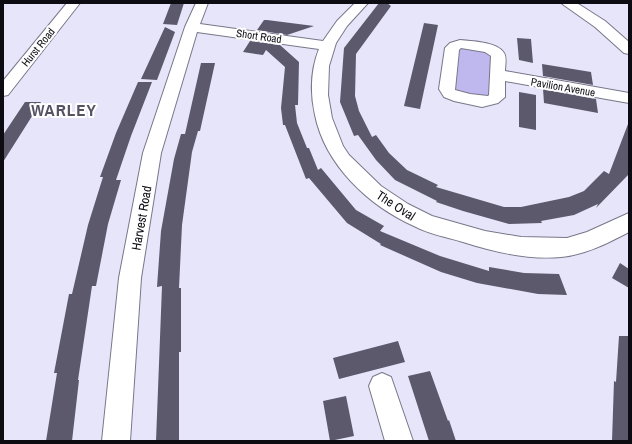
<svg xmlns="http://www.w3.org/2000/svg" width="632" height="444" font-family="'Archivo Narrow',sans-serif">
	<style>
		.green { fill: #beb8ee }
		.building { fill: #5b596b }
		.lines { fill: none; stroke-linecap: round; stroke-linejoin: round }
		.minor-casing { stroke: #787789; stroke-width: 2 }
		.minor { fill: #fff; fill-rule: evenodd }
		.labels { text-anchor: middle; stroke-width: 4; stroke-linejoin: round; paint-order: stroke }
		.far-street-label { font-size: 11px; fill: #0d0c13; stroke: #fff }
		.street-label { font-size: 13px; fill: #0d0c13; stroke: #fff }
		.district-label { font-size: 17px; font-weight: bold; letter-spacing: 1px; fill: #545263; stroke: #fff }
	</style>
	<rect width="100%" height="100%" fill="#e7e5fa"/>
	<path class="green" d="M477 47 494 57 489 97 461 95 452 89 455 52 460 48Z"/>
	<path class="building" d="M171 3H184L177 25 163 24Z
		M379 3H387L391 6 356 54 355 96 359 111 372 137 376 135 389 153 407 170 438 185 436 187 504 207H521L569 197 584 191 604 171 609 174 628 124 629 125V174L596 208 598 204 574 215 541 221 542 223 509 224 463 211 436 202 437 201 395 180 376 160 358 135 354 136 340 102 344 48Z
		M264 20H267L314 26 287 35 257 30Z
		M424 23 438 25 420 109 404 106Z
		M165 27 175 32 157 80 141 79Z
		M517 38 531 39 533 63 519 60Z
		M250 41 280 45 299 62 298 105H295L297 123 307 148H309L318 170 321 168 356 210 384 226 380 231 440 256 489 271V267L524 273 559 274 567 295 538 294 477 283 441 272 380 245 381 244 347 223 309 178 306 179 285 125H283L281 108 285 67 266 50 263 55 243 52Z
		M201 63H215L200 131H198L192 152 182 225 179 288H181V352H179V440L156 441 162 286 157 287 161 231 174 159 181 134H185Z
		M542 64 591 72 593 85 543 76Z
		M138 82H152L131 136 116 180H121L108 224 96 286H92L78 380H79L72 441H46L57 373H54L69 294H72L88 225 103 177H100L116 133Z
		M543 89 596 99 598 113 544 103Z
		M519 92 536 95V130L519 127Z
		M25 102H41L3 162V135Z
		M620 263 629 269V288L612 278Z
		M619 336H629V441H612L614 381 616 382Z
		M398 341 405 362 339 379 333 358Z
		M430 371 448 421 449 420 456 441H429L408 376Z
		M346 396 354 436 330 441 323 401Z"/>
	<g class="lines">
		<defs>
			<path id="minor" d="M67 3H80L8 95 3 96V81Z
				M196 3H208L200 24 323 41 337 21 355 3H368L347 26 336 43 329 66 328 95 332 118 343 146 349 155 381 186 408 204 432 216 485 231 521 237 567 238 587 232 629 213V232C608 243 585 255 561 257 528 260 494 252 463 242 446 237 429 234 414 226 369 206 325 165 315 115 310 93 311 69 319 49L197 32 161 153 141 278 130 441H102L119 278 143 153 185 27Z
				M561 3H576L580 5 605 21 629 42V54L624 53 595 27Z
				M460 40C471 41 498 42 504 53 507 57 505 66 505 71L629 93V103L505 81V97L498 103 482 107 454 101 444 97 439 89 445 48 450 43ZM461 48 485 52 491 56 489 95 488 96 470 94 455 90 459 50Z
				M382 373 391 377 413 441H385L369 386 373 377Z"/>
		</defs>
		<use href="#minor" class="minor-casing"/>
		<use href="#minor" class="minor"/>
	</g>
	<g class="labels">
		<g class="far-street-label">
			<text transform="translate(259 36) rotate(8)" y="4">Short Road</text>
			<text transform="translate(38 47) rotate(-51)" y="4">Hurst Road</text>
			<text transform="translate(563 87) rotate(10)" y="4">Pavilion Avenue</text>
		</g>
		<g class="street-label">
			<text transform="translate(396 205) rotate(33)" y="5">The Oval</text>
			<text transform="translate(141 218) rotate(-80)" y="5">Harvest Road</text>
		</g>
		<g class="district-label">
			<text x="64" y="116">WARLEY</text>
		</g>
	</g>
	<rect width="632" height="444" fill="none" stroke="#0d0c13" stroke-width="8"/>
</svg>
